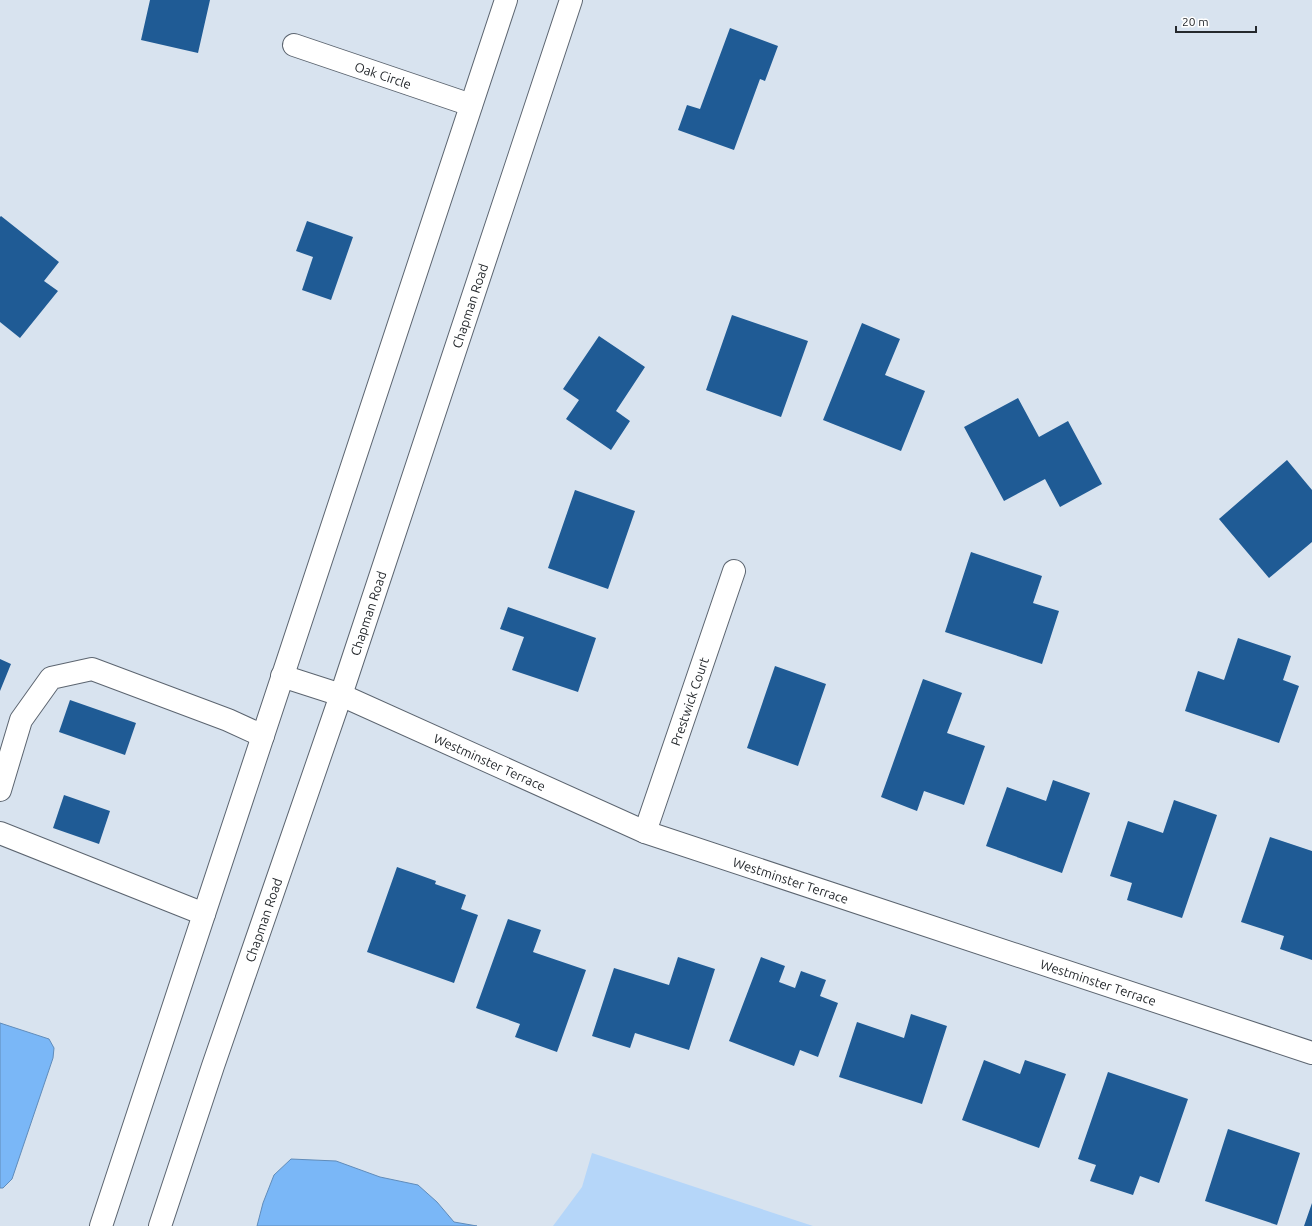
<svg xmlns="http://www.w3.org/2000/svg" width="1312" height="1226" font-family="Ubuntu,sans-serif">
	<style>
		.green { fill: #b5d6f9 }
		.water { fill: #7ab7f7; stroke: #608cba }
		.building { fill: #1f5b95 }
		.lines { fill: none; stroke-linecap: round; stroke-linejoin: round }
		.minor-casing { stroke: #5c6570; stroke-width: 24 }
		.minor { stroke: #fff; stroke-width: 22 }
		.labels { text-anchor: middle; stroke-width: 4; stroke-linejoin: round; paint-order: stroke }
		.street-label { font-size: 13px; fill: #25292d; stroke: #fff }
	</style>
	<rect width="100%" height="100%" fill="#d8e3ef"/>
	<path class="green" d="M592 1153 813 1226H553L582 1187Z"/>
	<path class="water" d="M0 1023 49 1039 54 1048 53 1058 12 1179 3 1188H0Z
		M291 1159 336 1161 380 1177 418 1185 437 1202 454 1222 477 1226H257L263 1203 274 1175Z"/>
	<path class="building" d="M150 0H210L198 53 141 40Z
		M730 28 778 46 765 81 760 79 734 150 678 130 687 105 700 109Z
		M1 216 59 262 44 281 58 291 20 338 0 322V217Z
		M307 221 353 237 331 300 302 290 313 257 296 251Z
		M732 315 808 341 781 417 706 390Z
		M862 323 900 339 885 375 925 391 901 451 823 420Z
		M599 336 645 367 616 411 630 421 611 450 566 419 579 400 563 389Z
		M1018 398 1039 437 1068 421 1102 484 1060 507 1045 479 1004 501 964 427Z
		M1287 460 1312 490V542L1269 578 1219 519Z
		M575 490 635 511 608 589 548 568Z
		M971 552 1042 576 1033 603 1059 611 1042 664 945 632Z
		M508 607 596 638 578 692 512 670 524 637 500 629Z
		M1238 638 1291 656 1283 680 1299 686 1279 743 1185 711 1198 671 1224 680Z
		M0 659 11 664 0 691Z
		M775 666 826 684 798 766 747 748Z
		M923 679 962 693 947 733 985 746 964 805 924 791 917 811 881 797Z
		M70 700 136 723 125 755 59 732Z
		M1053 780 1090 793 1062 873 986 846 1007 787 1046 801Z
		M64 795 110 811 99 844 53 828Z
		M1174 800 1217 815 1182 918 1127 900 1132 883 1110 876 1128 821 1163 833Z
		M1270 837 1312 851V960L1280 949 1284 936 1241 922Z
		M397 867 436 881 435 884 466 895 461 909 478 915 454 983 367 952Z
		M508 919 541 930 533 952 586 970 557 1052 515 1037 520 1024 476 1008Z
		M678 957 715 969 689 1050 635 1033 630 1048 592 1036 614 968 669 985Z
		M761 957 785 966 779 982 795 988 801 971 826 980 820 996 838 1003 818 1057 800 1050 794 1066 729 1041Z
		M911 1014 947 1026 922 1104 839 1077 857 1022 904 1038Z
		M984 1060 1020 1074 1025 1060 1066 1074 1039 1148 962 1120Z
		M1108 1072 1188 1099 1159 1183 1140 1176 1133 1195 1090 1181 1096 1165 1078 1159Z
		M1228 1129 1300 1153 1277 1225 1205 1201Z
		M1312 1203V1226H1304Z"/>
	<g class="lines">
		<defs>
			<g id="minor">
				<path id="s1" d="M294 45 471 105"/>
				<path id="s2" d="M282 676 341 695 645 832 1312 1053"/>
				<path d="M0 790 21 720 51 678 92 669 228 720 263 736"/>
				<path id="s3" d="M645 832 734 571"/>
				<path d="M0 833 204 914"/>
				<path d="M101 1226 506 0"/>
				<path id="s4" d="M160 1226 213 1066 341 695 571 0"/>
			</g>
		</defs>
		<use href="#minor" class="minor-casing"/>
		<use href="#minor" class="minor"/>
	</g>
	<g class="labels">
		<g class="street-label">
			<text dy="5" stroke="none"><textPath href="#s1" startOffset="94">Oak Circle</textPath></text>
			<text dy="5" stroke="none"><textPath href="#s4" startOffset="971">Chapman Road</textPath></text>
			<text dy="5" stroke="none"><textPath href="#s4" startOffset="647">Chapman Road</textPath></text>
			<text dy="5" stroke="none"><textPath href="#s3" startOffset="138">Prestwick Court</textPath></text>
			<text dy="5" stroke="none"><textPath href="#s2" startOffset="225">Westminster Terrace</textPath></text>
			<text dy="5" stroke="none"><textPath href="#s2" startOffset="549">Westminster Terrace</textPath></text>
			<text dy="5" stroke="none"><textPath href="#s4" startOffset="323">Chapman Road</textPath></text>
			<text dy="5" stroke="none"><textPath href="#s2" startOffset="873">Westminster Terrace</textPath></text>
		</g>
	</g>
	<path d="M1176 26v6h80v-6" fill="none" stroke="#25292d" stroke-width="2"/>
	<text x="1182" y="26" font-size="12" fill="#25292d" stroke="#ffffff" stroke-width="3" paint-order="stroke">20 m</text>
</svg>
